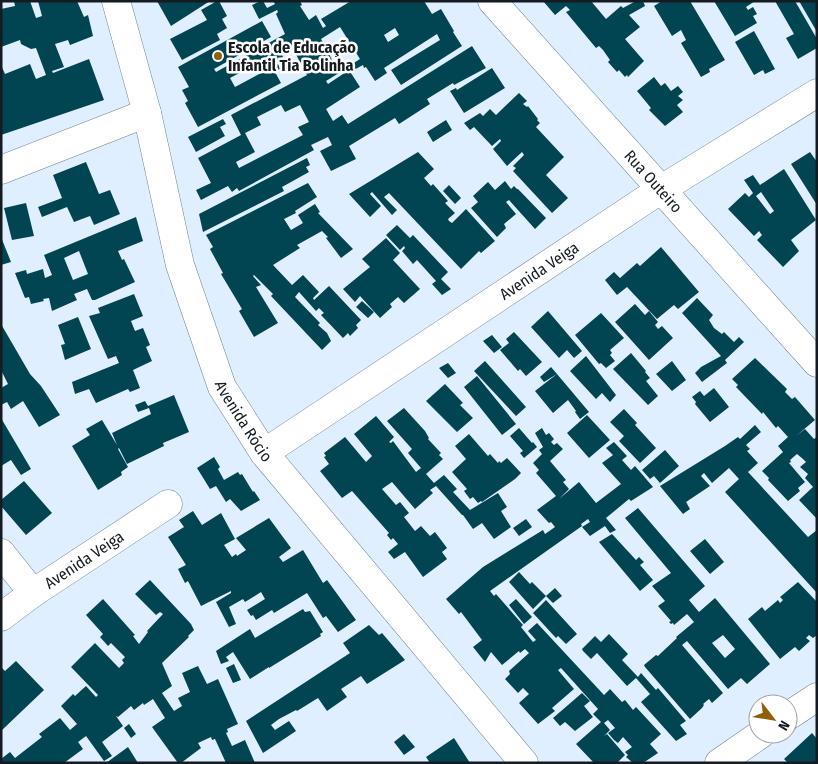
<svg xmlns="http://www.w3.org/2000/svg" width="818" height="764" font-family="'Fira Sans Condensed',sans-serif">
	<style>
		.building { fill: #004551; fill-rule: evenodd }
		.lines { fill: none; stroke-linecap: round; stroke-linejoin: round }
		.minor-casing { stroke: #6f8091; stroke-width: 29 }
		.minor { stroke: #fff; stroke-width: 28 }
		.poi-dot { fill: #8e6008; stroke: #fff; stroke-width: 2 }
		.labels { text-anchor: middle; stroke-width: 5; stroke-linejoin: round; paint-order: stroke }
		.poi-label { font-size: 16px; font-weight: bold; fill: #141b21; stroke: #fff; text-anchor: start }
		.street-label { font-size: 16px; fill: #141b21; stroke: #fff }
	</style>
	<rect width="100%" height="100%" fill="#e0efff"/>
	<path class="building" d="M14 1H30L36 18 42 16 38 1H77L84 17 88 15 93 36 70 45 68 40 55 44 64 67 52 71 53 73 89 59 104 100 1 135V65L5 74 30 64 36 79 46 75 36 48 31 49 21 44 20 40 1 47V9L15 6Z
		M157 1H210L171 26Z
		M217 1H219L227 16 222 19 227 28 217 34 220 40 182 60 170 39 207 20 201 10Z
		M261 1H263L267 8 275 4 273 1H300L302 5 300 6 309 20 316 15 323 28 326 26 321 19 351 1H424L432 14 441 9 454 31 453 32 462 46 401 85 391 70 440 40 437 34 384 68 387 73 375 81 366 67 364 68 363 65 352 71 349 66 360 59 340 27 321 39 339 73 326 81 328 84 349 70 360 87 326 109 333 121 342 115 348 124 472 46 486 68 454 85 453 83 427 99 430 104 399 124 395 118 349 146 356 159 331 171 320 151 332 145 328 137 311 145 314 150 239 191 237 188 232 192 228 186 201 200 196 190 211 183 198 158 241 135 231 115 307 75 292 47 281 53 283 57 265 67 262 61 230 78 235 87 278 64 280 69 275 72 281 83 198 127 185 103 188 101 182 90 189 87 178 67 262 21 271 37 214 69 216 72 285 34 276 14 278 12 277 10 259 19 252 5ZM395 28 399 35 388 42 384 35ZM281 105 285 112 300 105 309 122 298 127 303 135 239 168 236 162 255 152 245 133 261 125 257 117Z
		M543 1H591L606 19 621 6 623 8 636 1H643L645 6 629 15 640 27 625 39 644 61 628 77 627 75 625 77 619 70 617 72 608 62 610 60 603 50 599 46 596 48 566 12 570 10 566 6 555 15Z
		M662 1H690L725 60 709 69 710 72 701 77 681 43 686 40 681 30 672 36 654 6Z
		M714 1H755L746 7 748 10 753 7 757 14 753 16 757 23 735 36Z
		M775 1H795L817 39V48L798 59 786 38 794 34Z
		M799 1H817V32Z
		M754 31 775 69 765 74 763 70 754 75 735 42Z
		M492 68 505 88 464 113 450 91 456 88 457 90Z
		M654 77 661 86 665 83 671 91 678 86 683 92 678 96 683 100 677 105 683 112 665 126 649 110 651 108 637 91Z
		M519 93 527 101 523 104 527 107 528 106 538 119 537 120 540 123 536 127 564 157 546 175 568 198 552 213 513 171 516 168 513 166 524 155 522 152 507 166 493 149 501 141 500 139 492 146 474 127 470 130 464 123 480 113 483 116 490 109 496 115Z
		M223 119 226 124 220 127 225 136 196 152 188 137Z
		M446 120 452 130 433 142 427 132Z
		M418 152 434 169 424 178 431 186 433 184 448 201 445 203 455 213 448 219 449 221 452 223 466 209 495 241 481 253 479 251 461 269 389 193 384 197 397 210 392 215 372 192 370 194 381 206 370 217 349 194Z
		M810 152 817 162V205L791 164Z
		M307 158 310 165 306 167 309 172 282 187 284 191 203 232 199 214Z
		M86 162 99 194 110 190 120 214 94 225 90 216 74 222 67 207 42 217 38 207 62 198 53 175Z
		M784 169 816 220 791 240 799 251 783 267 757 240 762 235 759 231 754 236 728 209 745 193 749 197 753 193 744 180 753 175 760 185ZM761 192 774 211 770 214 756 196Z
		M505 181 511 189 514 186 517 189H518L546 218 535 229 509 200 506 202 516 214 504 224 506 228 497 237 471 208 478 202 473 196 488 182 495 190Z
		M308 183 317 197 295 211 296 213 284 219 291 230 303 223 298 215 315 204 320 212 318 213 353 249 341 258 326 238 328 237 322 231 297 245 300 248 273 265 292 285 303 275 319 292 313 298 314 300 329 286 361 320 356 325 358 328 350 336 348 333 343 338 321 315 324 313 319 308 316 311 299 292 295 297 320 323 318 325 327 333 331 341 322 350 271 296 273 294 254 275 253 276 261 285 256 287 278 323 254 337 239 311 242 309 221 274 223 273 210 249 213 247 206 235Z
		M449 185 461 198 455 204 443 191Z
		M26 203 34 236 12 240 4 208Z
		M136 217 143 241 118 251 122 260 124 259 135 282 95 300H92L87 289 74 294 77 300 52 311 49 298 43 299 44 301 31 304 29 297 25 298 15 273 26 270 27 274 43 269 45 278 52 275 44 255ZM79 251 88 274 73 280 64 258Z
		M397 225 410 238 413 235 448 272 441 279 451 289 442 295 432 284 436 281 417 260 413 264 402 251 405 248 404 246 400 250 386 235Z
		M1 237 11 262 1 265Z
		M386 238 400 253 393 260 420 289 404 303 398 297 390 304 392 307 380 318 360 296 355 302 343 289 370 267 362 259Z
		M661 247 699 292 678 309 674 305 657 319 627 287 617 295 605 280 614 272 620 278 637 263 640 266Z
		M134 294 143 316 131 321 135 331 143 328 150 345 146 347 152 361 133 370 140 388 130 392 128 389 96 403 89 389 75 394 72 382 119 363 116 356 108 359 89 316 100 313 98 308Z
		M697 298 713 315 709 320 714 328 722 334 724 332 734 342 739 337 744 342 725 360 727 363 702 382 695 373 701 367 721 356 682 313Z
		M362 301 374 312 368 318 356 307Z
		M635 304 645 315 649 311 658 322 655 325 658 329 662 326 673 338 649 360 615 322Z
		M548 311 582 351 574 358 567 350 559 358 531 327Z
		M601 313 624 338 610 350 612 353 610 355 615 361 606 368 601 363 599 364 575 335Z
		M78 317 91 349 65 360 61 345 65 344 58 325Z
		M1 324 30 374 41 386 60 415 39 427 23 401 11 409 7 402 1 405V388L8 384 1 370Z
		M514 332 542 362 526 376 520 369 518 371 500 350 509 343 506 339Z
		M492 335 502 347 494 353 483 341Z
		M631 353 646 371 645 372 650 378 646 381 658 396 648 405 613 369Z
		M586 356 616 395 610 402 602 393 596 399 570 371Z
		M755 358 787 389 785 392 792 399 795 397 815 420 796 436 805 429 814 439 817 437V519L799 500 813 487 805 478 808 474 800 467 806 462 803 459 797 454 790 460 791 462 789 463 805 482 798 488 800 491 788 501 768 480 769 478 762 471 783 452 778 446 788 437 778 426 776 428 763 412 762 414 736 387 738 385 732 379Z
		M485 361 526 407 516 416 474 371Z
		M672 361 686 380 672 391 656 374Z
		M448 363 456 373 448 378 439 368Z
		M551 367 557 374 544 382 540 377Z
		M557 374 589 412 580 419 575 412 576 411 568 400 553 413 535 391Z
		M477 376 516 424 502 435 464 387Z
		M445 384 463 403 460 405 473 418 457 432 426 401Z
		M714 388 729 407 710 422 695 404 696 402 692 397 700 391 704 396Z
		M174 395 189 432 163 443 164 446 127 464 119 448 118 449 128 467 121 472 122 475 98 490 72 446 90 435 86 429 102 420 117 445 112 433 151 414 149 408 138 412 135 405 145 401 148 406Z
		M404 408 425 431 429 438 428 439 441 453 439 455 443 459 426 474 434 483 444 475 457 489 453 492 470 510 498 493 507 507 501 511 511 527 494 539 482 523 473 529 463 515H462L436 486 430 490 433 493 415 509 392 482 382 489 396 505 400 502 409 513 404 517 415 531 421 526 430 536 435 532 447 548 442 552 447 559 423 577 405 552 394 559 388 552 398 544 393 538 391 540 387 535 389 533 352 491 342 498 320 471 329 464 324 457 326 456 324 453 345 437 366 462 372 456 354 434 376 416 394 437 389 442 391 443 393 441 416 472 421 468 408 453 412 449 387 421Z
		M624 409 637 423 635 425 656 448 640 463 619 441 624 436 610 422Z
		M587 415 610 440 589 458 567 433Z
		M1 418 31 469 21 475 11 460 1 466Z
		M755 425 761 432 746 445 750 449 747 451 758 463 748 472 808 537 817 530V593L725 492 739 479 729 468 712 483 704 473 701 476 710 486 686 502 690 509 683 514 660 486 725 446 738 437 740 439Z
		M519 428 532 443 533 442 537 447 524 458 520 453 523 451 510 436Z
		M542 428 546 435 549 433 554 439 551 442 554 445 557 443 563 449 550 461 566 480 563 482 569 489 559 499 579 482 596 503 621 484 602 463 613 455 606 448 614 442 627 456 622 460 631 470 635 466 653 487 631 501 629 499 606 518 616 530 610 533 605 526 590 536 582 527 590 522 588 519 581 524 582 526 490 591 494 596 496 594 523 625 521 627 533 642 536 640 528 631 537 623 604 695 610 689 622 702 625 700 633 710 636 707 661 734 650 744 658 753 643 763H633L626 757 628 755 625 752 632 747 623 737 618 743 614 740 608 733 615 728 608 720 604 723 610 730 604 736 607 734 625 755 617 763H594L576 744 601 722 593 714 598 709 561 668 558 670 574 689 552 708 555 711 538 724 519 703 529 694 523 688 518 693 505 679 510 674 509 671 529 653 525 649 520 653 519 651 502 665 491 652 485 662 473 647 482 640 461 612 459 614 446 599 483 567 543 530 545 534 555 527 551 522 549 523 537 510 556 496 536 473 539 470 533 463 542 454 539 450 543 447 535 433Z
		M469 434 488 456 490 454 498 463 499 461 501 463 507 458 521 473 515 479 482 502 481 501 478 503 473 497 470 499 464 491 467 489 452 472 466 459 455 446Z
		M665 450 679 466 660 483 654 476 650 479 642 470Z
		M214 457 220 467 218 469 224 480 238 472 240 475 242 474 253 492 254 491 260 500 241 511 230 499 226 502 216 486 210 489 197 468Z
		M24 481 52 513 26 535 1 506V500Z
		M638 508 705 586 689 600 699 612 715 598 770 664 747 684 741 678 728 689 687 641 682 645 723 693 712 703 709 699 703 704 704 705 702 708 690 719 645 667 644 665 656 655 658 656 660 654 677 638 676 637 694 622 687 614 674 625 673 623 671 624 669 622 671 621 658 606 665 601 652 586 671 573 625 518ZM723 635 735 649 725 658 712 643Z
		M193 511 202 525 221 513 235 539 224 545 232 557 236 554 237 556 246 550 236 538 269 518 291 548 279 557 283 562 303 550 323 583 327 580 356 620 338 632 326 616 323 618 307 593 274 613 272 610 256 620 253 615 251 616 247 610 265 599 261 592 245 602 243 599 229 607 236 624 229 627 216 602 231 593V591L201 606 188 581 185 583 178 569 186 565 168 537 184 527 179 520Z
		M526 519 532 527 519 536 513 528Z
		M612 534 636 560 639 557 644 562 640 565 653 580 640 591 599 542Z
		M705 539 724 562 710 574 690 551Z
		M519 572 530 584 532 582 546 596 533 609 509 582Z
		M150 580 191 624 194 630 188 636 189 637 162 663 172 686 162 693 174 711 182 706 178 698 190 692 182 673 198 666 207 684 218 679 238 724 227 729 228 732 226 733 232 746 245 740 255 763H226L215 739 212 740 211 737 198 743 201 748 181 763H178L152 727 165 718 153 699 144 705 143 703 134 710 131 706 118 717 116 716 123 726 102 742 112 756 104 761 86 736 78 742 83 749 64 763H1V759L10 752 15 758 42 737 39 734 60 718 70 730 77 724 61 706 73 694 75 696 86 686 96 697 98 695 71 667 95 643 119 668 124 663 122 660 125 657 111 643 108 646 100 637 103 634 86 615 103 599 135 635 133 636 139 644 148 632 147 631 163 614 160 612 156 615 135 594Z
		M798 582 817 602V635L813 638 809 635 806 638 810 641 799 651 795 647 780 659 748 619 762 607 765 611 778 600 780 603 783 600 780 597Z
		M555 588 562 596 553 603 546 596Z
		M516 599 532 617 524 624 509 605Z
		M546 600 577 634 566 644 558 636 556 638 533 613Z
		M303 609 305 612 310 611 323 632 320 634 321 636 269 668V667L250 679 233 652 226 657 229 661 221 664 216 651 250 629 255 638Z
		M369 625 379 635 382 633 405 660 367 684 361 676 341 689 347 697 327 711 318 698 297 711 296 710 279 719 271 725 275 730 289 721 296 731 263 753 246 721 350 653 343 643Z
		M609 634 628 654 622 660 638 677 641 673 656 690 658 688 686 721 680 725 687 734 676 741 641 702 650 694 636 678 627 686 597 653 591 659 583 651 582 649 595 636 601 642Z
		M16 661 44 690 1 731V667L5 671Z
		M234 664 241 680 233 683 226 668Z
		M582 693 590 701 584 706 593 717 575 731 565 722 560 726 553 718Z
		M129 724 136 734 131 738 124 728Z
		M812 733 817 739V763H788L784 759Z
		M404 734 415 747 404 755 394 742Z
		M454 738 470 763H430L426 757Z
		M128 747 138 763H106Z"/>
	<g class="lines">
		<defs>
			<g id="minor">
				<path id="s1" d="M116 1 147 113 180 265 222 387 264 453 524 763"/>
				<path id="s2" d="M492 1 817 363"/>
				<path d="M1 170 147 113"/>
				<path id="s3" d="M264 453 660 190 817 93"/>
				<path d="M1 553 33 593"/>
				<path id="s4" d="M1 617 33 593 168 504"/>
				<path d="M788 716 817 697"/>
				<path d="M719 763 761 734"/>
			</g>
		</defs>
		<use href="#minor" class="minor-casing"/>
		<use href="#minor" class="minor"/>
	</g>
	<circle class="poi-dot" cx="218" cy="56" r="5"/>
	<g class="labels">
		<g class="poi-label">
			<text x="228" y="53">Escola de Educação<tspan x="228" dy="18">Infantil Tia Bolinha</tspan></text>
		</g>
		<g class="street-label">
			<text dy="6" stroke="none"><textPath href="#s2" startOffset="242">Rua Outeiro</textPath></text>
			<text dy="6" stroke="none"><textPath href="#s3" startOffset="330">Avenida Veiga</textPath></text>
			<text dy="6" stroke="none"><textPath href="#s1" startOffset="441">Avenida Rócio</textPath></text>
			<text dy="6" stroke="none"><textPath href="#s4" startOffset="101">Avenida Veiga</textPath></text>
		</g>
	</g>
	<rect width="818" height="764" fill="none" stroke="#141b21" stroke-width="5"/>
	<g transform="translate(773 719) rotate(121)"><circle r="24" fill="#ffffff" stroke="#a1a4a6"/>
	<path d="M0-4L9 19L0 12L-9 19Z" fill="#8e6008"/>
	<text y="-8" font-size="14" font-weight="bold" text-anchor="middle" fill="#141b21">N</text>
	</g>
</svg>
